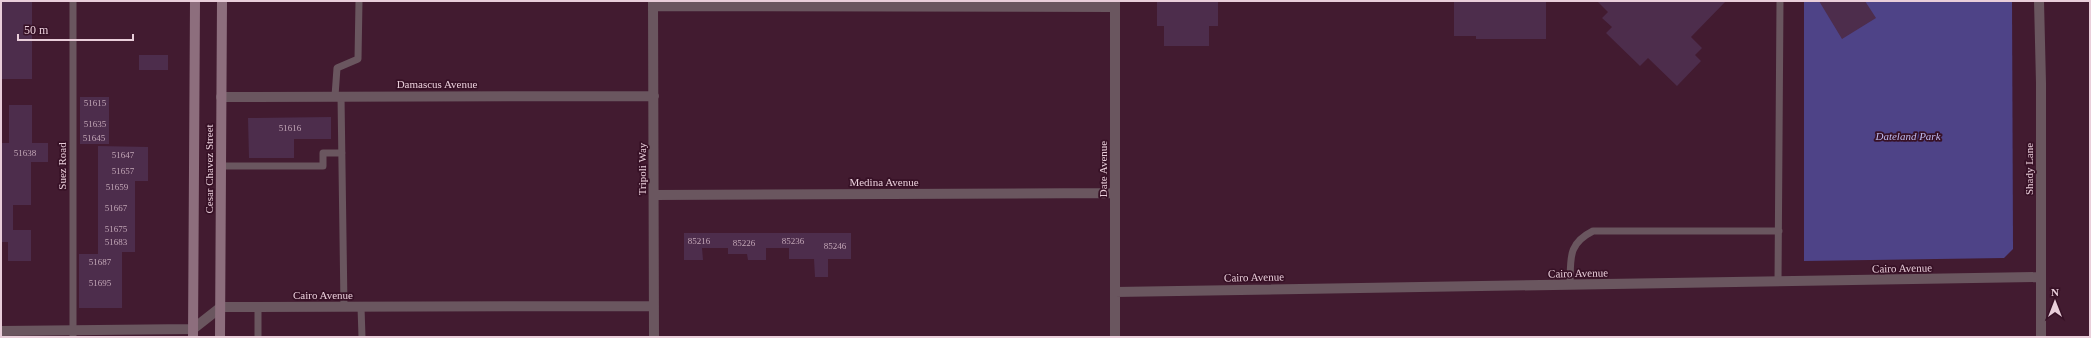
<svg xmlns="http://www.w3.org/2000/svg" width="2091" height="338" font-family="Georgia,serif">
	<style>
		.green { fill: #4e4387 }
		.building { fill: #4d2d4c }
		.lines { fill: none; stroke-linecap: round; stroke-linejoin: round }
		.lane { stroke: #6a565f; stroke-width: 7 }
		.street { stroke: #6a565f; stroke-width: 10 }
		.secondary { stroke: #8d6e7d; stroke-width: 10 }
		.labels { text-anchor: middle; stroke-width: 3.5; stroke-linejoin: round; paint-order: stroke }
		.number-label { font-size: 9px; fill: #c2a6b6 }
		.street-label { font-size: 11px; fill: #e9ceda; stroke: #371126 }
		.park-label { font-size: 11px; font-style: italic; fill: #bfbbee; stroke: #371126 }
	</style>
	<rect width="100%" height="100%" fill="#421b30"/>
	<path class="green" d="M1804 1H2012L2013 249 2004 258 1804 261Z"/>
	<path class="building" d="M1 1H32V79H1Z
		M1164 1H1218V26H1209V46H1164V26H1157V2Z
		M1454 1H1546V39H1476V36H1454Z
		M1597 1H1726L1691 37 1702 48 1695 55 1701 61 1677 86 1648 58 1640 66 1606 33 1612 27 1602 18 1608 12Z
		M1819 1H1865L1876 18 1842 39Z
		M139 55H168V70H139Z
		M80 97H109V144H80Z
		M9 105H32V143H48V162H31V205H13V230H31V261H8V242H1V143H9Z
		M331 117V139H294V158H249L248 118Z
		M98 146 148 147V181H135V252H122V308H79V254H98Z
		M684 233H851V259H828V277H815L814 259H789V248H766V260H748L747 254H728V248H702L703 260H684Z"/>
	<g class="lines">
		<path class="lane" d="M335 96 337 68 358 59 359 1
			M341 96 344 307
			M222 166H323V153H342
			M1778 282 1780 1
			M1570 285C1571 259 1567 244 1593 231H1779
			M258 307V337
			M361 307 362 337
			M73 337V1"/>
		<path class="street" d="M653 1 654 337
			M1115 1V337
			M2039 1 2041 83V337
			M653 6 1115 7
			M221 97 654 96
			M654 195 1115 193
			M1115 292 2041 277
			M1 331 193 329 221 307 654 306"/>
		<path class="secondary" d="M193 337 195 1
			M220 337 222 1"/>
	</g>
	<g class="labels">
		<g class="number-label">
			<text x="95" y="106">51615</text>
			<text x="95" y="127">51635</text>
			<text x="290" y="131">51616</text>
			<text x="94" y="141">51645</text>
			<text x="25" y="156">51638</text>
			<text x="123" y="158">51647</text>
			<text x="123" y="174">51657</text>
			<text x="117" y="190">51659</text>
			<text x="116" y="211">51667</text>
			<text x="116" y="232">51675</text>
			<text x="699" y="244">85216</text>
			<text x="793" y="244">85236</text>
			<text x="116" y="245">51683</text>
			<text x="744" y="246">85226</text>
			<text x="835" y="249">85246</text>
			<text x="100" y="265">51687</text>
			<text x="100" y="286">51695</text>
		</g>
		<g class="street-label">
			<text x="437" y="88">Damascus Avenue</text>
			<text transform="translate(62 166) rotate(-90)" y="4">Suez Road</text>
			<text transform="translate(209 169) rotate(-90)" y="4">Cesar Chavez Street</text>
			<text transform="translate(642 169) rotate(-90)" y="4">Tripoli Way</text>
			<text transform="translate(1103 169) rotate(-90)" y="4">Date Avenue</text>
			<text transform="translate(2029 169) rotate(-90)" y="4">Shady Lane</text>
			<text x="884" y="186">Medina Avenue</text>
			<text transform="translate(1902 268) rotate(-1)" y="4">Cairo Avenue</text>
			<text transform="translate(1578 273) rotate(-1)" y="4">Cairo Avenue</text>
			<text transform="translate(1254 277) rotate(-1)" y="4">Cairo Avenue</text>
			<text x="323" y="299">Cairo Avenue</text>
		</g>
		<g class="park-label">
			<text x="1908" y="140">Dateland Park</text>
		</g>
	</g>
	<rect width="2091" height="338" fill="none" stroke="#e9ceda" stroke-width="4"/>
	<g transform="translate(2055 302)" stroke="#371126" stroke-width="3" paint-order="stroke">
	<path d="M0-3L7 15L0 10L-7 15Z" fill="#e9ceda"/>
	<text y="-6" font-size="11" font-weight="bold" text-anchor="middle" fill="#e9ceda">N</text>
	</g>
	<path d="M18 34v6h115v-6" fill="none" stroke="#e9ceda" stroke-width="2"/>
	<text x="24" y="34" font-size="12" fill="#e9ceda" stroke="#371126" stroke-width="3" paint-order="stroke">50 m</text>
</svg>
